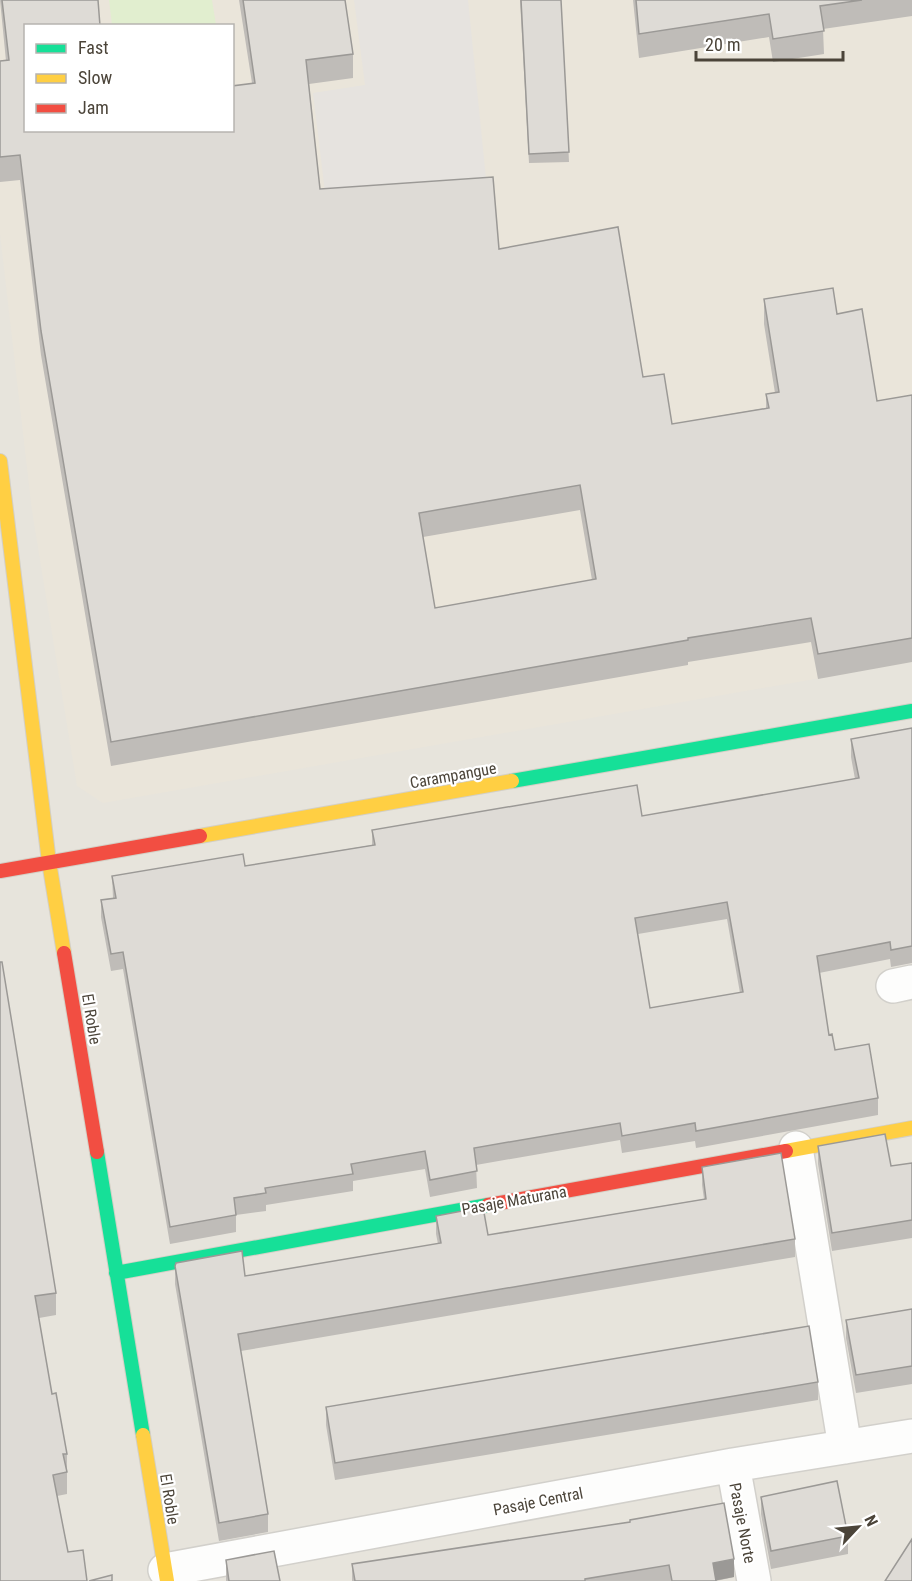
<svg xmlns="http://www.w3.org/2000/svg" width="912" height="1581" font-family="'Roboto Condensed',sans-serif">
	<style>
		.residential { fill: #e7e4dc; fill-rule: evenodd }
		.education { fill: #eae5da; fill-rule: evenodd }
		.green { fill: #e1eecf }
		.parking { fill: #e6e3df }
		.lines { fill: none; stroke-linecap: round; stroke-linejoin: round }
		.street-casing { stroke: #d2d0cb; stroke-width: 36 }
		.fast-casing { stroke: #d3cfc5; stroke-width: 16 }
		.slow-casing { stroke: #d3cfc5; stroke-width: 16 }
		.jam-casing { stroke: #d3cfc5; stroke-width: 16 }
		.street { stroke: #fdfdfc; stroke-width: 33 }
		.fast { stroke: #16e098; stroke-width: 14 }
		.slow { stroke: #ffcf43; stroke-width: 14 }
		.jam { stroke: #f24e42; stroke-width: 14 }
		.wall { fill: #bfbcb8; fill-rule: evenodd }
		.shaded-wall { fill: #9b9996 }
		.building { fill: #dedbd6; stroke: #9b9996; stroke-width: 1.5; fill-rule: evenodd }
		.labels { text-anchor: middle; stroke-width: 4.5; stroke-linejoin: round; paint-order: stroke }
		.street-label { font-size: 16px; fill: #4b4439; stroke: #fff }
	</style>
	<rect width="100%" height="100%" fill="#f4f2ee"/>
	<path class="residential" d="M0 0H912V1581H0ZM26 26H232V130H26Z"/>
	<path class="education" d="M0 0H912V662L103 803 77 786 32 511 0 234ZM26 26H232V130H26Z"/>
	<path class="green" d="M109 0H212L216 25H112Z"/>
	<path class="parking" d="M354 0H468L487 189 326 201 313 93 365 85Z"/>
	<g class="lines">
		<defs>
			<path id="street" d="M893 986 912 982
				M796 1148 845 1447
				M733 1465 754 1581
				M165 1570 733 1465 912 1436"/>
			<path id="fast" d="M512 781 912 711
				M97 1152 143 1435
				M116 1273 488 1205"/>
			<path id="slow" d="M0 461 49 862 64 953
				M200 836 512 781
				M786 1151 912 1128
				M143 1435 167 1581"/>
			<path id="jam" d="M0 871 200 836
				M64 953 97 1152
				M488 1205 786 1151"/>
		</defs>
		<use href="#street" class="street-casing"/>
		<use href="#fast" class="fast-casing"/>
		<use href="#slow" class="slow-casing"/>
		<use href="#jam" class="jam-casing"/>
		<use href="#street" class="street"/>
		<use href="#fast" class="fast"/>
		<use href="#slow" class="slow"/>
		<use href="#jam" class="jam"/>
	</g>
	<path class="wall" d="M0 0H98L26 130 252 83 239 0H345L353 54V78L309 84 320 189 499 249 643 377 672 424 766 408V394L775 393 764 324V299L837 314 877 401 912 395V662L818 679 811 642 688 662V665L111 766 41 355 20 180 0 182V61H6ZM580 510 592 580 435 608 423 537Z
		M520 0H561L569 162 529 163Z
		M633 0H912V16L823 29 824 54 773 62 769 37 639 58Z
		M912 728V963L891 967 890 959 819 973 829 1035 835 1050 878 1098V1115L696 1148 695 1141 622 1153 620 1140 476 1165 477 1188 430 1197 425 1169 353 1181V1191L266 1205V1211L236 1215V1232L170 1244 123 969 111 971 101 917V900L113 898 112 876 245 866 372 845V830L642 816 855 779 851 757V739ZM727 919 740 993 650 1008 638 934Z
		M0 962 56 1293V1315L39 1318 52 1394 67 1454V1494L57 1496 68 1552 0 1581Z
		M818 1146 891 1166 912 1163V1238L832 1251 818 1164Z
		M702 1167 795 1239V1257L241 1351 268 1514V1532L219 1541 175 1284V1266L245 1276 438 1244 436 1234V1216L488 1235 704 1199 702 1185Z
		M912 1309V1384L856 1393 846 1338V1320Z
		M818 1382V1400L335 1480 326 1425V1407Z
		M761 1497 848 1536V1554L771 1569 761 1514Z
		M630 1522 734 1577 716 1581H352V1564Z
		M226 1560 280 1581H226Z"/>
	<path class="shaded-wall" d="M734 1559V1577L713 1581V1563Z"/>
	<path class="building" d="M2 0H98L100 26H26V130H232V86L255 83 243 0H345L353 54 306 60 320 189 493 177 499 249 618 227 643 377 664 374 672 424 769 408 766 394 779 392 764 299 833 288 837 314 862 309 877 401 912 395V638L818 654 811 618 688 638V640L111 742 41 331 20 155 0 157V61L9 60ZM580 485 596 579 435 608 419 513Z
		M521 0H561L569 152 529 154Z
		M636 0H862L820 6 824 31 773 39 769 14 639 34Z
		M912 728V946L891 950 890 942 817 956 829 1035 832 1034 835 1050 869 1044 878 1098 696 1131 695 1123 622 1136 620 1123 474 1148 477 1171 430 1180 425 1151 351 1164 353 1174 265 1188 266 1193 234 1198 236 1215 170 1227 123 952 111 954 101 900 116 898 112 876 243 854 245 866 375 845 372 830 637 785 642 816 859 778 851 739ZM727 902 743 992 650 1008 635 918Z
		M0 962H2L56 1293 35 1296 52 1394 56 1393 67 1454H63L67 1472 53 1475 68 1552 83 1550 87 1581H0Z
		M885 1134 891 1166 912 1163V1220L832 1233 818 1146Z
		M781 1153 795 1239 238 1334 268 1514 219 1523 175 1266 176 1263 242 1251 245 1276 441 1243 436 1216 483 1207 488 1235 706 1199 702 1167Z
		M912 1309V1366L856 1375 846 1320Z
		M809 1326 818 1382 335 1463 326 1407Z
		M837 1481 848 1536 771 1551 761 1497Z
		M724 1503 734 1559 713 1563 716 1581H672L669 1565 585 1579V1581H355L352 1564 630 1522V1520Z
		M912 1539V1581H885Z
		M274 1551 280 1581H229L226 1560Z
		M112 1575V1581H89Z"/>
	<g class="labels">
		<g class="street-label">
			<text transform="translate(453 775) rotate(-10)" y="6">Carampangue</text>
			<text transform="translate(92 1019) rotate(81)" y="6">El Roble</text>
			<text transform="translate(514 1200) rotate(-10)" y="6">Pasaje Maturana</text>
			<text transform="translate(170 1499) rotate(81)" y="6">El Roble</text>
			<text transform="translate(538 1501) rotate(-11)" y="6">Pasaje Central</text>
			<text transform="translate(743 1523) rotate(79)" y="6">Pasaje Norte</text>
		</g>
	</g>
	<rect x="24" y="24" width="210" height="108" fill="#ffffff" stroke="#b7b4b0" stroke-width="1.5"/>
	<rect x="36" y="44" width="30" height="9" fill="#16e098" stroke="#b7b4b0" stroke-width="1.5"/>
	<text x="78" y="54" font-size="18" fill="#4b4439">Fast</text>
	<rect x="36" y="74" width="30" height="9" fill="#ffcf43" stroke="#b7b4b0" stroke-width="1.5"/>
	<text x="78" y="84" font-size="18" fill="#4b4439">Slow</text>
	<rect x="36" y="104" width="30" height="9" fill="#f24e42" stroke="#b7b4b0" stroke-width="1.5"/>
	<text x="78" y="114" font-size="18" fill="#4b4439">Jam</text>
	<g transform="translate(858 1527) rotate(64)" stroke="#ffffff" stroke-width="4.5" paint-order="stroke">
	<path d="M0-4.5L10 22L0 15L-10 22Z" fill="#4b4439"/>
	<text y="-9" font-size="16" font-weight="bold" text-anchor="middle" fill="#4b4439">N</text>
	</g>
	<path d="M696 51v9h147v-9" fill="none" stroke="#4b4439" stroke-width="3"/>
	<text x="705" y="51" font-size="18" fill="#4b4439" stroke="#ffffff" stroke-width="4.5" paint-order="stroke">20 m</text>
</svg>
